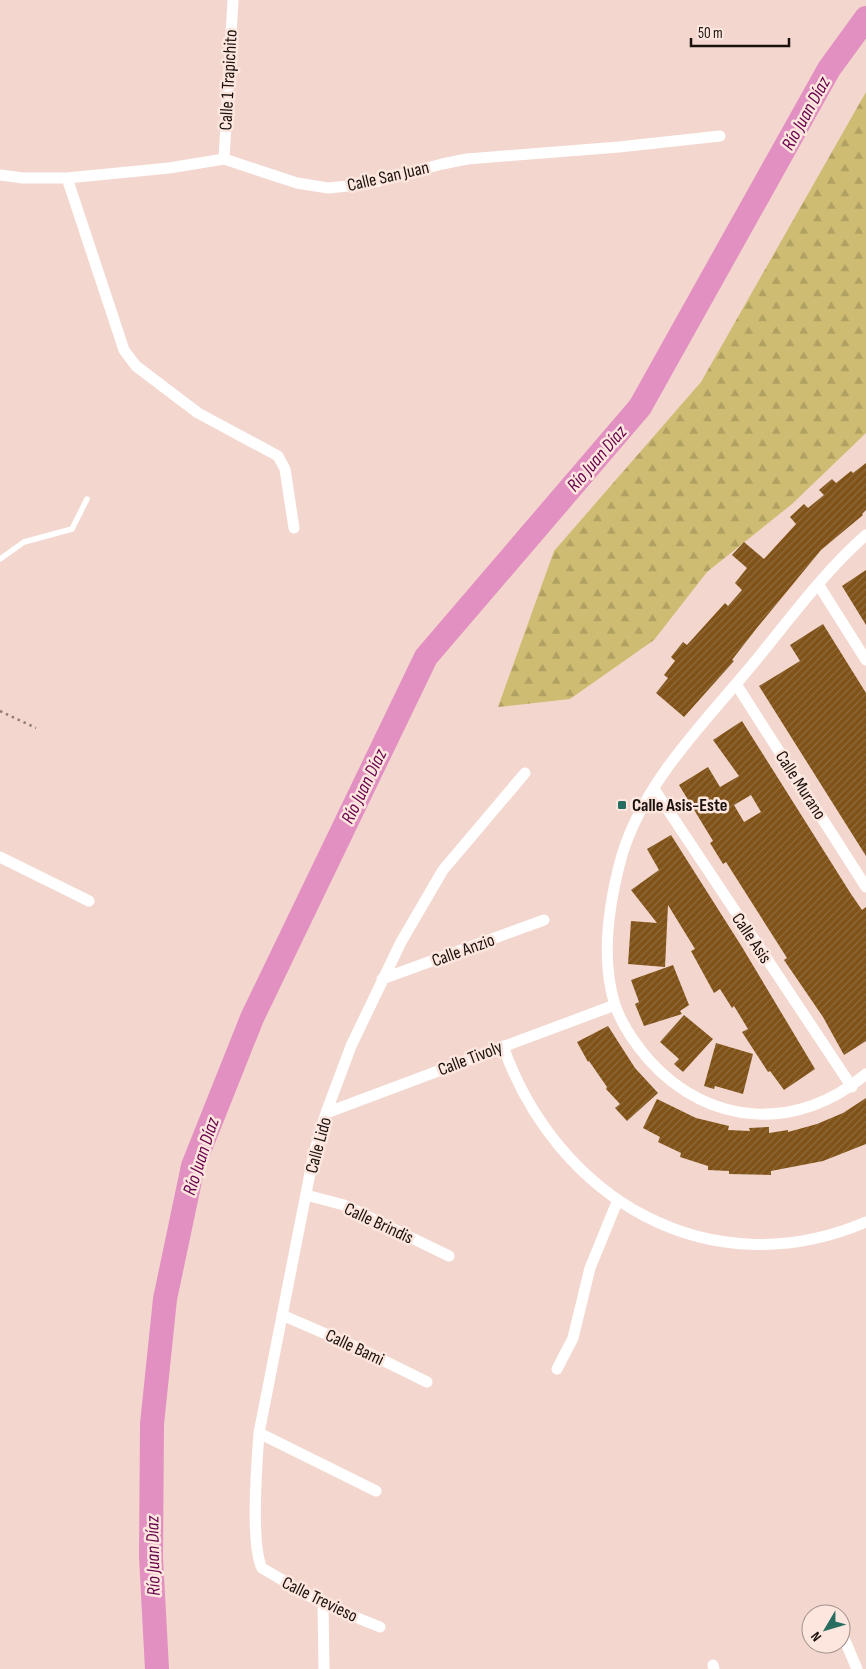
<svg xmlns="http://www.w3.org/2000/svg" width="866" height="1669" font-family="'Sofia Sans Condensed',sans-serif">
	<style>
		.forest { fill: url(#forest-firs) }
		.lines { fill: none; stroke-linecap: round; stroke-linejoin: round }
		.river { stroke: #e290c1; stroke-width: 24 }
		.building { fill: url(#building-hatch); fill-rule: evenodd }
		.path { stroke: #917e78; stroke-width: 2.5; stroke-dasharray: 2.5 4; stroke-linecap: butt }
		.service { stroke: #fff; stroke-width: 5.5 }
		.minor { stroke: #fff; stroke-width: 11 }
		.poi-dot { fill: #276d61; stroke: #fce6de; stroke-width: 2 }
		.labels { text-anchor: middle; stroke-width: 5; stroke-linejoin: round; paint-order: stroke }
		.street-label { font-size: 18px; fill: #1a110e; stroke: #fce6de }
		.poi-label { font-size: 18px; font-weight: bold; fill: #1a110e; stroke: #fce6de; text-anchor: start }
		.water-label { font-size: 19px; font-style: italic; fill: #68014c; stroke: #fce6de }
	</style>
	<defs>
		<pattern id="forest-firs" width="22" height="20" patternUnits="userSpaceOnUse" patternTransform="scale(1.25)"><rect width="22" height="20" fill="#cebc72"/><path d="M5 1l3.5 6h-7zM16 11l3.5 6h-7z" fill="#b0a162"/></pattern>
		<pattern id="building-hatch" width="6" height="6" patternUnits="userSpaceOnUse" patternTransform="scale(1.25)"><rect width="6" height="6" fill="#805217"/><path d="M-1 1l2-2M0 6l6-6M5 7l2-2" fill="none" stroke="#8e6c3f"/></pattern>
	</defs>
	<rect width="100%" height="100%" fill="#f3d7ce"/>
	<path class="forest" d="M866 92V433L792 504 707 572 654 640 570 699 498 707 554 551 701 382Z"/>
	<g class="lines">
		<path class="river" d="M157 1669 151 1557 152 1424 165 1299 193 1166 252 1018 426 657 640 407 829 69 866 18"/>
	</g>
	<path class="building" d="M866 463V510L862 514 863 515 821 550 756 629 732 660 734 661 684 717 656 693 668 678 664 675 675 661 671 657 683 642 687 645 725 603 728 606 742 590 735 583 747 568 732 555 744 542 764 559 796 524 790 517 804 504 808 508 824 495 819 490 832 479 836 483 851 471 853 473Z
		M866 570V625L842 586Z
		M823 624 866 693V856L759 686 800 661 790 645Z
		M742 721 851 894 862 910 866 907V1041L844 1055 823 1017 784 960 787 958 726 862 723 864 710 843 713 841 679 785 708 767 720 787 739 776 713 740ZM751 795 761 812 744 822 734 805Z
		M671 835 742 947 815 1069 784 1090 770 1071 768 1072 742 1032 748 1029 734 1006 732 1008 720 989 714 993 691 951 695 949 668 905 665 967 628 964 631 921 657 923 631 890 659 870 647 849Z
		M673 965 689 1005 680 1011 682 1014 644 1026 635 1004 639 1002 631 980Z
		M684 1015 713 1039 683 1072 674 1064 679 1059 660 1042Z
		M608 1026 635 1068 658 1093 627 1121 615 1108 620 1104 606 1089 607 1087 589 1061 588 1062 577 1042Z
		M716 1043 753 1054 743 1094 715 1086 714 1089 704 1086Z
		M866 1098V1144L823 1161 771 1171V1175L729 1174V1171L708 1170V1166L680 1157 681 1153 658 1142 660 1137 643 1128 657 1099 696 1118 729 1126 728 1130 750 1131 749 1128 769 1127V1133L788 1130V1132L817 1124 843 1113Z"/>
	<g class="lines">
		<path class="path" d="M0 711 36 728"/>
		<path class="service" d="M0 559 24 542 72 529 87 499"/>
		<path class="minor" d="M224 159 233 0
			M0 175 23 178H67L169 168 224 159 297 183 328 188 368 184 442 164 467 159 619 147 720 136
			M67 178 124 350 136 366 198 413 278 456 285 469 294 528
			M866 535C825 571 792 616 757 659 708 719 645 779 622 855 609 902 600 958 615 1005 622 1025 636 1045 649 1060 709 1127 798 1132 866 1074
			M818 584 866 660
			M736 684 866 887
			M654 789 852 1087
			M0 857 89 901
			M382 979 544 920
			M503 1046C557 1199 709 1289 866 1222
			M326 1113 615 1005
			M306 1195 344 1205 449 1256
			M282 1315 356 1347 427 1382
			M557 1369 573 1338 590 1268 617 1202
			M259 1433 376 1491
			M323 1604 324 1669
			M380 1627 323 1604 262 1568C250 1544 257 1462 259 1433L314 1153 326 1113 351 1046 401 942 443 870 525 773
			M841 1631 857 1669
			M713 1665 714 1669"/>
	</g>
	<rect class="poi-dot" x="617" y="800" width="10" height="10" rx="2.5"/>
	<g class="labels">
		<g class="street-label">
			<text transform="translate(228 80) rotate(-87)" y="6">Calle 1 Trapichito</text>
			<text transform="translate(388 176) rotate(-13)" y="6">Calle San Juan</text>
			<text transform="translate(801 785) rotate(57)" y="6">Calle Murano</text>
			<text transform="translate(752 938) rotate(56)" y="6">Calle Asis</text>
			<text transform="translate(463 950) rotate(-20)" y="6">Calle Anzio</text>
			<text transform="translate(470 1058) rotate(-21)" y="6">Calle Tivoly</text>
			<text transform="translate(318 1145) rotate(-75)" y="6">Calle Lido</text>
			<text transform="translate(379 1223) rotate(25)" y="6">Calle Brindis</text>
			<text transform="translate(355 1347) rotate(25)" y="6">Calle Bami</text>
			<text transform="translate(320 1599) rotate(26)" y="6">Calle Trevieso</text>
		</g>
		<g class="poi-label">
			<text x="632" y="811">Calle Asis-Este</text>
		</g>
		<g class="water-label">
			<text transform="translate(805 113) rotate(-61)" y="7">Río Juan Díaz</text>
			<text transform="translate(596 458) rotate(-49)" y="7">Río Juan Díaz</text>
			<text transform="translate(363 786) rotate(-64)" y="7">Río Juan Díaz</text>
			<text transform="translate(200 1156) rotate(-72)" y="7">Río Juan Díaz</text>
			<text transform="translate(152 1556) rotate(-91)" y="7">Río Juan Díaz</text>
		</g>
	</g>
	<g transform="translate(826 1629) rotate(232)"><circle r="24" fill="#fce6de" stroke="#a2918b"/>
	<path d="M0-4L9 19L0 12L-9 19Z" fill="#276d61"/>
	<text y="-8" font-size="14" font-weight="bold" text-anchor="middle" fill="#1a110e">N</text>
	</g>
	<path d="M691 38v8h98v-8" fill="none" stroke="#1a110e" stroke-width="2.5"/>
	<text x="698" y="38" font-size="15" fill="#1a110e" stroke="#fce6de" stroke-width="4" paint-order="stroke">50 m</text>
</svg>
